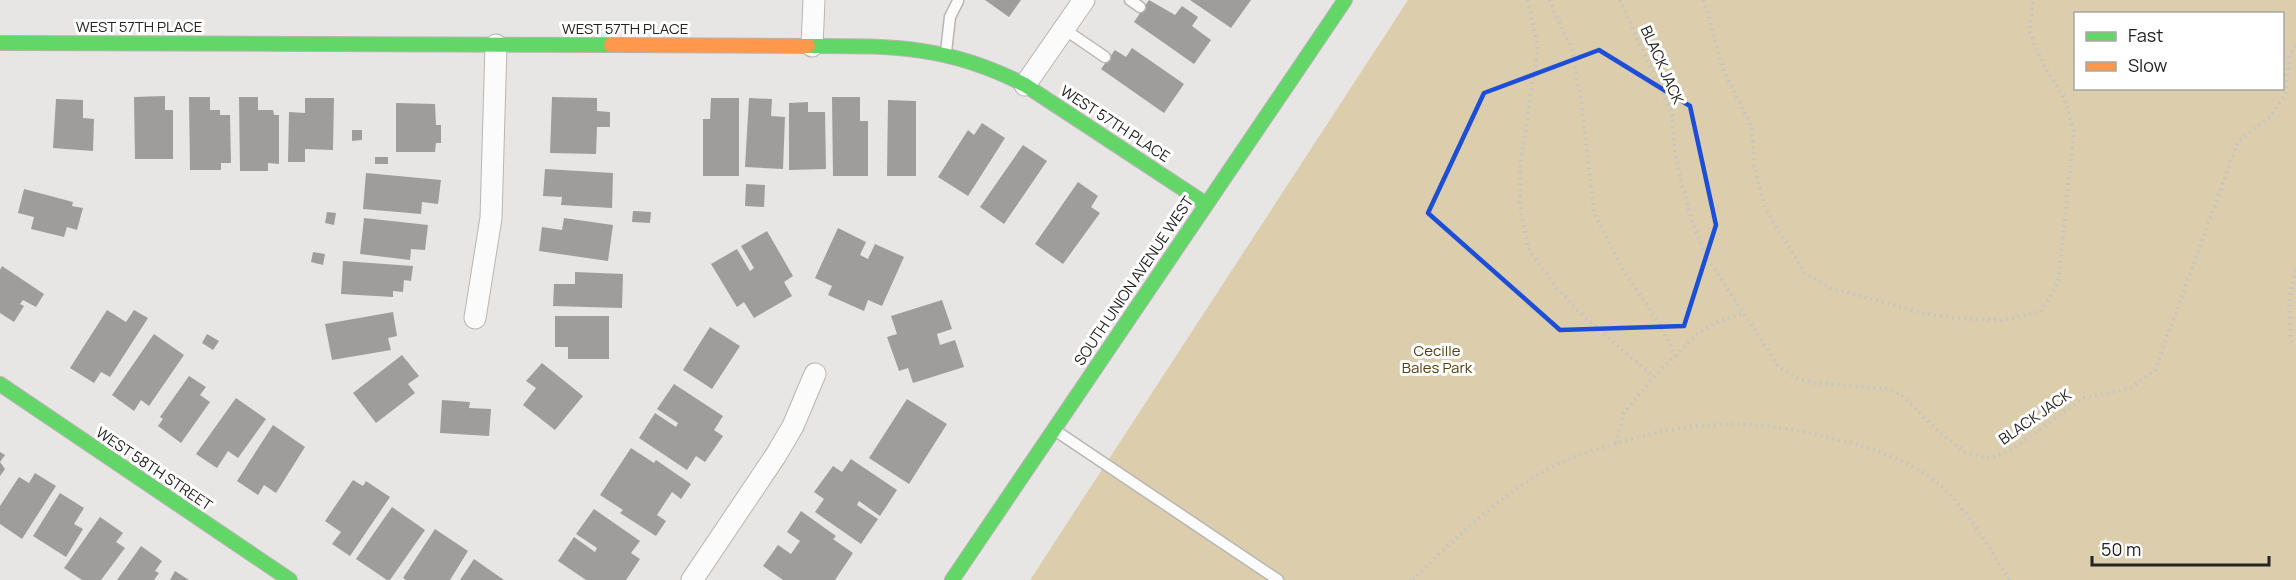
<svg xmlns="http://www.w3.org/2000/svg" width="2296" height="580" font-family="Manrope,sans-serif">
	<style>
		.green { fill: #dccdac; fill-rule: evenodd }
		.building { fill: #9e9d9b }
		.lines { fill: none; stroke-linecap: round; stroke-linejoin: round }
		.lane-casing { stroke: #b7b6b4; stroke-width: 13 }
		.street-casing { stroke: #b7b6b4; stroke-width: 23 }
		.fast-casing { stroke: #b7b6b4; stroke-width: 16 }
		.slow-casing { stroke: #b7b6b4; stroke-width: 16 }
		.path { stroke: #c4c4c3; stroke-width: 4; stroke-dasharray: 1.5 4.5; stroke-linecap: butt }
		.lane { stroke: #fcfbfb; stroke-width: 10 }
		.street { stroke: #fcfbfb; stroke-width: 21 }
		.fast { stroke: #63d668; stroke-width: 14 }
		.slow { stroke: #ff974d; stroke-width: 14 }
		.marked { fill: none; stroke: #1d4ed8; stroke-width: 4.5; stroke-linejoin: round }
		.labels { text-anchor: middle; stroke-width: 6; stroke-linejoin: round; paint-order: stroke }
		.street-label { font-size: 15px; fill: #242322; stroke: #fff }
		.park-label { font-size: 15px; fill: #554010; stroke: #fff }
	</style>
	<rect width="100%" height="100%" fill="#e8e6e4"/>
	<path class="green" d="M1408 0H2296V580H1030ZM2076 14H2282V88H2076Z"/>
	<path class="building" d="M985 0H1021L1009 17Z
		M1149 0 1175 15 1182 6 1198 17 1192 26 1211 40 1194 64 1134 22Z
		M1190 0H1251L1231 28Z
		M1132 48 1184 84 1164 113 1101 69 1115 50 1126 57Z
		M165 96V110H173V159H135L134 97Z
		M189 97H210V110H220V115H230L231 163H221V170H190Z
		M239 97H258V110H273L274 115H279V164L268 163V171H240Z
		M552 97 597 98V111L610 112V127H597L596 154 550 153Z
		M832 97H860V121H868V176H833Z
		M305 98H334L333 150 305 149V162H288L289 112 305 113Z
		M711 98H739V176H703V119H710Z
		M749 98 772 99 771 116 785 117 783 169 745 167Z
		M56 99 83 100V118L94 119 93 151 53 148Z
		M888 100 916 101V176H887Z
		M808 102V112H825L826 169 789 170V103Z
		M396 103 435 104 436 125H441V143H436L435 152H396Z
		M982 123 1005 138 968 196 938 177 968 130 974 135Z
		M352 130H362V140L352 141Z
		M1023 145 1047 161 1004 224 980 207Z
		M375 157H388V164H375Z
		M545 169 613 173 612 208 561 205 562 197 543 196Z
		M366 173 441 180 438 204 422 202 421 214 363 209Z
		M1078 182 1098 196 1091 207 1100 213 1063 264 1035 244Z
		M746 184 765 185 764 207 745 206Z
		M24 189 73 202 72 206 83 208 77 230 67 227 64 237 31 229 34 217 18 213Z
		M633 211 651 212 650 223 632 222Z
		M327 212 336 213 334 225 325 223Z
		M364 218 428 225 425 250 411 249 410 260 360 254Z
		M564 218 613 225 608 261 539 251 542 227 562 230Z
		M838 228 866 242 860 255 868 259 875 244 904 257 882 306 868 300 864 311 828 295 832 286 815 278Z
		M767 231 793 276 784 282 792 296 754 318 744 302 737 307 711 264 737 249 750 271 754 268 741 246Z
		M313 252 325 254 323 265 311 262Z
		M343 261 413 266 411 281 404 280 403 292 393 291V297L341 294Z
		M2 266 44 294 36 307 23 300 20 304 24 306 14 322 0 313V270Z
		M575 272 623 274 622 308 553 306 554 284H575Z
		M942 300 952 329 937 334 940 345 955 340 964 367 913 383 908 368 899 371 887 337 897 334 891 316Z
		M107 310 126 322 134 310 148 318 110 377 101 372 94 383 70 368Z
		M393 312 397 336 388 338 391 350 332 360 325 324Z
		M555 316H609V359H568V347H555Z
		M710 327 740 346 712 389 683 370Z
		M154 334 184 355 149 406 141 400 134 411 112 395Z
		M207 334 219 341 213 350 202 343Z
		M402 355 419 376 408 384 415 393 376 423 353 393Z
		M542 363 583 396 555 430 523 405 536 388 526 381Z
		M189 376 206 387 200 395 210 402 181 443 158 426 163 419 160 417Z
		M674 384 723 416 714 430 723 436 705 462 696 456 687 470 639 438 655 413 676 427 678 423 657 409Z
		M236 398 266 419 238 458 228 451 217 468 196 454Z
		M907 399 947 424 909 484 869 458Z
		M442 400 470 402 469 408 491 409 489 436 440 433Z
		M273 425 305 447 276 493 264 485 258 495 237 481Z
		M631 448 654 463 656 460 691 484 681 499 672 492 657 515 666 521 656 536 620 513 623 510 600 495Z
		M0 452 5 455 0 462 5 469 0 476Z
		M851 459 897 490 880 516 859 501 857 505 878 519 861 544 815 512 824 499 814 492 833 466 842 472Z
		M35 473 56 486 22 539 0 524V506L19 477 29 483Z
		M353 480 363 486 366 481 390 497 350 556 332 544 341 532 325 521Z
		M60 493 84 508 74 524 83 529 66 557 33 536Z
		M392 507 425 530 390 580H387L356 559Z
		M594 509 640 541 631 553 640 559 626 580H586L558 561 574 537 595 552 597 548 576 534Z
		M801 511 836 536 833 539 853 553 835 580H783L763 566 778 545 791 554 800 541 787 532Z
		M100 517 123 533 116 542 125 548 101 580H82L64 568Z
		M435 529 468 551 450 580H406L403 578Z
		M141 546 162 561 155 571 159 573 154 580H117Z
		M474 559 504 580H460Z
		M175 571 189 580H170Z"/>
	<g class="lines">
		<defs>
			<path id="lane" d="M1130 0 1140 7
				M1064 29 1105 57
				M946 52 950 17 958 1
				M1056 431 1278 580"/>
			<path id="street" d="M812 46 814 0
				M1025 85 1084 0
				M475 318 491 218 496 45
				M692 580 776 455 793 426 815 374"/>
			<path id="fast" d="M0 43 611 45
				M808 46C892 46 948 45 1025 85L1206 204
				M0 384 290 580
				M952 580 1345 0"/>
			<path id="slow" d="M611 45 808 46"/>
		</defs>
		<use href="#lane" class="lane-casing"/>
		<use href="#street" class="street-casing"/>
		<use href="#fast" class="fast-casing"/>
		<use href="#slow" class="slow-casing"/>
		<path class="path" d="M1528 0 1538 49 1521 158 1520 203 1528 248 1557 288 1581 314 1654 377
			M1549 0 1572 50 1581 100 1594 213 1623 270 1648 306 1677 357
			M1620 0 1673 117V142L1681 181 1693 224 1706 256 1779 367 1797 378 1814 383 1888 389 1900 394 1939 432 1966 453 1987 458 2002 454 2019 444 2084 398 2131 388 2155 370 2238 142 2272 115 2285 95 2290 54 2296 45
			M1704 0 1724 71 1752 128 1754 164 1765 208 1805 273 1831 288 1927 314 1964 319 2001 320 2041 312 2058 283 2074 131 2064 97 2044 66 2029 31 2033 0
			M2296 270 2289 301 2291 341 2296 344
			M1616 443 1623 414 1654 377 1697 334 1715 323 1744 313
			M1413 580C1454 539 1499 496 1550 468 1570 457 1592 451 1614 444 1684 422 1742 418 1814 434 1852 442 1892 453 1925 474 1962 498 1986 543 2009 580"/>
		<use href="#lane" class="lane"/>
		<use href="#street" class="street"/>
		<use href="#fast" class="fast"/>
		<use href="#slow" class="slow"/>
	</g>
	<path class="marked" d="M1599 50 1690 106 1716 225 1684 326 1560 330 1428 213 1484 93Z"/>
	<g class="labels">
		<g class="street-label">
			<text x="139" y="32">WEST 57TH PLACE</text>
			<text x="625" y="34">WEST 57TH PLACE</text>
			<text transform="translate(1662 65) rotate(66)" y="5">BLACK JACK</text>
			<text transform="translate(1115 124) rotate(33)" y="5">WEST 57TH PLACE</text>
			<text transform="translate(1134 281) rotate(-56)" y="5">SOUTH UNION AVENUE WEST</text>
			<text transform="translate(2035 417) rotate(-35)" y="5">BLACK JACK</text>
			<text transform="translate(154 469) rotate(34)" y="5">WEST 58TH STREET</text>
		</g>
		<g class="park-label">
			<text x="1437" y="356">Cecille<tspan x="1437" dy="17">Bales Park</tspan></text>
		</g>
	</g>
	<rect x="2074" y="12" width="210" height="78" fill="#ffffff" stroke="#a7a7a7" stroke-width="1.5"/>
	<rect x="2086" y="32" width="30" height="9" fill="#63d668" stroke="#a7a7a7" stroke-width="1.5"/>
	<text x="2128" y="42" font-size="18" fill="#242322">Fast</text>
	<rect x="2086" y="62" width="30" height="9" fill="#ff974d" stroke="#a7a7a7" stroke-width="1.5"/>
	<text x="2128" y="72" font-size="18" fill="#242322">Slow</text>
	<path d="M2092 556v9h177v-9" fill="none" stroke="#242322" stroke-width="3"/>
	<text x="2101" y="556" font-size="18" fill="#242322" stroke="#ffffff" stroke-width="4.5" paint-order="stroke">50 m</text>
</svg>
